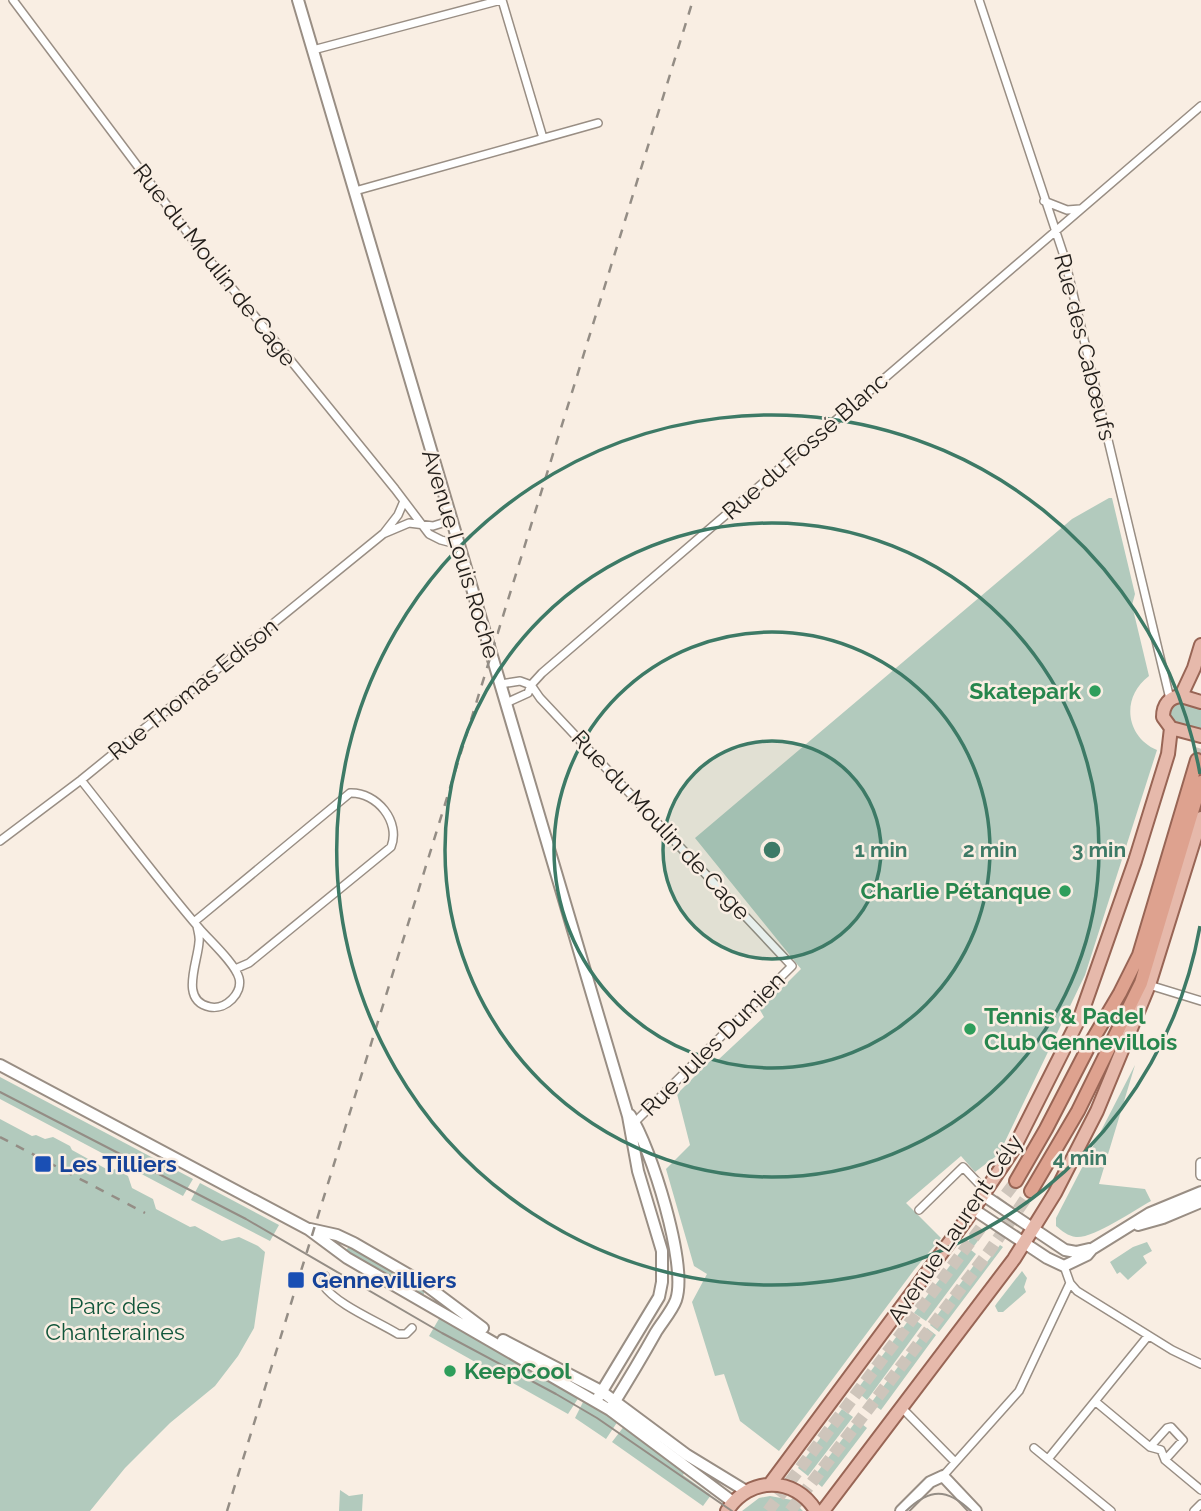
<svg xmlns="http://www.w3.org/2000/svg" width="1201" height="1511" font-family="Raleway,sans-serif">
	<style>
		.green { fill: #b2cabd }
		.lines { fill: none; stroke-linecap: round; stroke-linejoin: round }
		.trunk-tunnel { stroke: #cec5bb; stroke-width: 12; stroke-dasharray: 12 6; stroke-linecap: butt }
		.minor-casing { stroke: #998e84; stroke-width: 10 }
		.tertiary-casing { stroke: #998e84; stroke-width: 12 }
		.secondary-casing { stroke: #998e84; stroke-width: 14 }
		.primary-casing { stroke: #986555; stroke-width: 16 }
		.trunk-casing { stroke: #986555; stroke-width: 16 }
		.minor { stroke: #fff; stroke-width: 7 }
		.tertiary { stroke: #fff; stroke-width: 9 }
		.secondary { stroke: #fff; stroke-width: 10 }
		.primary { stroke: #e6b9ab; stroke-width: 12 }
		.trunk { stroke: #dea28f; stroke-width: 12 }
		.tram { stroke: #948d85; stroke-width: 2 }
		.rail { stroke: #948d85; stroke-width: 2.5; stroke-dasharray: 9 9; stroke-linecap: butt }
		.ring { fill: none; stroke: #3d7a66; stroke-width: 3.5 }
		.leisure-dot { fill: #2e9e5b; stroke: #f9eee3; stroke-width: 2.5 }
		.transit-dot { fill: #1a4fb4; stroke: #f9eee3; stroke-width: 2.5 }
		.labels { text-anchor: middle; stroke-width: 5; stroke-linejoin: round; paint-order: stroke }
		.street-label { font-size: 23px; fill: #24201c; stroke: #f9eee3 }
		.leisure-label { font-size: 23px; font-weight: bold; fill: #27864d; stroke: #f9eee3; text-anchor: end }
		.transit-label { font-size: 23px; font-weight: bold; fill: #164399; stroke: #f9eee3; text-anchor: start }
		.park-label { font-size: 23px; fill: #11553a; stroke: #f9eee3 }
		.centre { fill: #3d7a66; stroke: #f9eee3; stroke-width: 3.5 }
		.ring-label { font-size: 21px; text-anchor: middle; font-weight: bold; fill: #3d7a66; stroke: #f9eee3; stroke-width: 5; stroke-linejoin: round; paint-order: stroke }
	</style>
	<rect width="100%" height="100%" fill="#f9eee3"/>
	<path class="green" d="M1109 498H1112L1135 594 1132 605 1149 676C1121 697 1125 736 1157 750L1085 975 999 1154 975 1172 961 1156 906 1203 941 1238 914 1270 779 1451 740 1421 724 1374 715 1376 692 1302 707 1274 694 1266 666 1169 690 1145 677 1094 714 1057 718 1060 764 1017 760 1010 801 969 695 838 1072 519Z
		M1179 703 1201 708V729L1180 724 1171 718V709Z
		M1135 1065 1099 1184 1145 1189 1151 1201C1135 1210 1092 1239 1076 1237 1068 1236 1062 1231 1056 1226V1218Z
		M0 1077 193 1179 183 1196 0 1099Z
		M0 1119 32 1136 36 1135 45 1139 53 1137 70 1146 72 1150 110 1171 115 1169 128 1176 132 1188 153 1199 156 1209 190 1227 195 1226 222 1241 239 1237 258 1246 265 1252 254 1328 238 1356 215 1386 170 1423 125 1468 90 1511H0Z
		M200 1183 279 1225 270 1241 191 1200Z
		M977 1230 983 1234 971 1250 976 1254 926 1321 914 1313Z
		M1147 1242 1152 1251 1143 1256 1147 1263 1128 1280 1120 1272 1117 1274 1110 1262 1133 1247Z
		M1000 1245 1003 1247 939 1332 930 1325 980 1257 987 1262Z
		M350 1246 424 1289V1294L421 1295 347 1252 346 1250Z
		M1022 1271 1027 1278 1024 1287 1026 1292 1003 1312H998L995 1306 997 1303Z
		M440 1317 579 1397 568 1414 429 1336Z
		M911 1317 922 1325 867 1400 856 1391Z
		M927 1328 936 1335 881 1410 871 1403Z
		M584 1400 618 1421 606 1439 575 1418Z
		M842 1409 853 1417 808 1476 798 1468Z
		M857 1420 867 1428 822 1487 812 1479Z
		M625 1425 686 1469 683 1475 711 1495 703 1506 612 1442Z
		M340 1490 349 1496 363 1494 362 1511H339Z
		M770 1496 792 1500 803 1511H742L759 1498Z"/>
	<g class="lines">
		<path class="trunk-tunnel" d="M1197 760 1201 747
			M768 1511 1016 1181
			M790 1511 988 1253 1031 1191"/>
		<defs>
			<path id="minor" d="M13 0 193 240 395 489 429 534 441 540 460 545
				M502 0 543 138
				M979 0 1064 256 1170 699
				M313 50 501 0
				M355 191 598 123
				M1044 201 1067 210 1080 209
				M384 533 398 515 404 501
				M501 684 520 681 531 685
				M531 685 540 698 792 966 635 1122
				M506 703 528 693 531 685 542 673 1201 106
				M81 780C120 829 158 880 199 928 209 940 235 963 239 978 243 993 226 1010 210 1007 179 1001 198 962 199 942 200 937 198 932 197 926
				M0 841 81 780 383 534 409 523 433 526 452 520
				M194 922 350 793C377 792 401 822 391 847L249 963 235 969
				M1149 985 1201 1001
				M919 1210 963 1167 981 1186 983 1195
				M1064 1266 1070 1283 1077 1291 1172 1350 1201 1364
				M325 1276 323 1285C337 1305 377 1321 398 1334H406L412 1328
				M1096 1402 1150 1447 1161 1450 1165 1460 1201 1490
				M901 1407 955 1462
				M1150 1447 1167 1428 1171 1427 1183 1440 1165 1460
				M1034 1448 1111 1511
				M1048 1459 1148 1336
				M943 1476 1019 1391 1070 1283
				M1194 1511 1201 1504"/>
			<path id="tertiary" d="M1201 1163V1175"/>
			<path id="secondary" d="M298 0 628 1116 638 1171 662 1251V1282L659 1297 596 1401
				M0 1065 308 1229 347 1258 610 1410 733 1502
				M983 1195 1065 1250 1076 1252 1089 1249
				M973 1209 1047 1258 1064 1266 1087 1255 1092 1249 1150 1213 1201 1192
				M1138 1225 1163 1218 1201 1202
				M310 1229 337 1235 354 1243 423 1283 483 1328
				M503 1340 601 1391 687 1455 746 1491
				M612 1406C627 1382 642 1357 656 1332 662 1322 672 1311 676 1300 688 1265 651 1147 630 1115
				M901 1511 930 1482 943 1476 976 1511"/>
			<path id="primary" d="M1181 696 1201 702
				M1171 728 1201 736
				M770 1484 966 1220 1013 1150 1081 1015 1135 861 1168 754 1171 728 1163 717C1163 705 1169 697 1181 696L1194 668 1201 645
				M727 1511C749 1476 795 1476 816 1511
				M823 1511 1014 1259 1055 1193 1097 1111 1149 985 1201 818"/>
			<path id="trunk" d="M1016 1181 1046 1129 1090 1044 1120 993 1139 955 1197 760
				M1031 1191 1078 1111 1141 983 1201 782"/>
		</defs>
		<use href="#minor" class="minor-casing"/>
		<use href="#tertiary" class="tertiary-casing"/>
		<use href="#secondary" class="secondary-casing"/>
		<use href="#primary" class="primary-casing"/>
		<use href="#trunk" class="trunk-casing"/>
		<use href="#minor" class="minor"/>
		<use href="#tertiary" class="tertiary"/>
		<use href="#secondary" class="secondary"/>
		<use href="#primary" class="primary"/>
		<use href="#trunk" class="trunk"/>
		<path class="tram" d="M0 1092 246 1219 442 1333 556 1394 597 1418 732 1511
			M906 1511C930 1488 947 1488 971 1511"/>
		<path class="rail" d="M0 1137 145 1213
			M227 1511 693 0"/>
	</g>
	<circle cx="772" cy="850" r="109" fill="#3d7a66" fill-opacity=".12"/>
	<g class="ring">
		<circle cx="772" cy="850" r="109"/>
		<circle cx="772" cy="850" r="218"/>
		<circle cx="772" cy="850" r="327"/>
		<path d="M1200 926A435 435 0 1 1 1200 774"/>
	</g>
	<g class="leisure-dot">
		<circle cx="1095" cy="691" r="7"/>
		<circle cx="1065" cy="891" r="7"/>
		<circle cx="970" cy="1029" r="7"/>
		<circle cx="450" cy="1371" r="7"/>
	</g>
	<g class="transit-dot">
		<rect x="34" y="1155" width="18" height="18" rx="3.5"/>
		<rect x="287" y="1271" width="18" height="18" rx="3.5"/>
	</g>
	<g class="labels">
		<g class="street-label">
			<text transform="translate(215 265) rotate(52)" y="8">Rue du Moulin de Cage</text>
			<text transform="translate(1085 347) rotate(76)" y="8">Rue des Cabœufs</text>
			<text transform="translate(805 446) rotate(-41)" y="8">Rue du Fossé Blanc</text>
			<text transform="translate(461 554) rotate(73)" y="8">Avenue Louis Roche</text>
			<text transform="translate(193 689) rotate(-39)" y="8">Rue Thomas Edison</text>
			<text transform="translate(661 825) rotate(47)" y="8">Rue du Moulin de Cage</text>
			<text transform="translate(713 1044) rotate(-45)" y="8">Rue Jules Dumien</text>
			<text transform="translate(955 1229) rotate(-56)" y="8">Avenue Laurent Cély</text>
		</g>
		<g class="leisure-label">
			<text x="1081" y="699">Skatepark</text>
			<text x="1051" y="899">Charlie Pétanque</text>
			<text x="984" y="1024" text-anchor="start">Tennis &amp; Padel<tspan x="984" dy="26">Club Gennevillois</tspan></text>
			<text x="464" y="1379" text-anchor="start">KeepCool</text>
		</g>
		<g class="transit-label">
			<text x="59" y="1172">Les Tilliers</text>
			<text x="312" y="1288">Gennevilliers</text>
		</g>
		<g class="park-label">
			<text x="115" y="1314">Parc des<tspan x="115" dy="26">Chanteraines</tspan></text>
		</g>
	</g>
	<circle cx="772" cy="850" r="10" class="centre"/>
	<g class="ring-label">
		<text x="881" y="857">1 min</text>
		<text x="990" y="857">2 min</text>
		<text x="1099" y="857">3 min</text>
		<text x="1080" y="1165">4 min</text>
	</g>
</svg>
